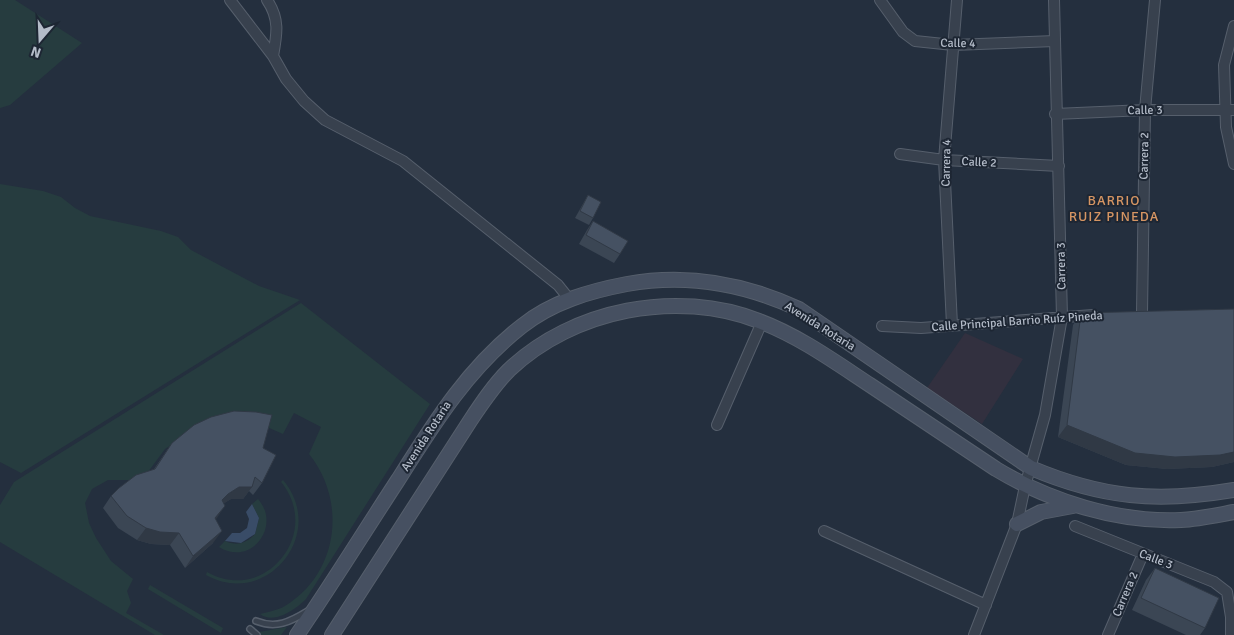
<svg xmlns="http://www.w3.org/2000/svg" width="1234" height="635" font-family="Signika,sans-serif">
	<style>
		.medical { fill: #32303f }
		.green { fill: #263c3f }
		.water { fill: #394c67 }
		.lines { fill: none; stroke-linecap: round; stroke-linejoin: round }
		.service-casing { stroke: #565f6c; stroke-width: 8 }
		.minor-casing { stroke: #565f6c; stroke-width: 12 }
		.secondary-casing { stroke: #565f6c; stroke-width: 16 }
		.service { stroke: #38414e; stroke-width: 5 }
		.minor { stroke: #38414e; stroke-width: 10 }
		.secondary { stroke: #465061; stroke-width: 14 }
		.wall { fill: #3b4654 }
		.shaded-wall { fill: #303945 }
		.building { fill: #455162; stroke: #303945 }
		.labels { text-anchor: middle; stroke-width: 4; stroke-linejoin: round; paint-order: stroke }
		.street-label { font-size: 12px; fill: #b4bcc9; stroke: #1d2633 }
		.neighbourhood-label { font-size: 14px; letter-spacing: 1px; fill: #d59563; stroke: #1d2633 }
	</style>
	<rect width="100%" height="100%" fill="#242f3e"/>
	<path class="medical" d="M965 333 1023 359 982 424 927 388Z"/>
	<path class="green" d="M0 0H15L82 43 10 105 0 108Z
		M0 184 43 191 61 197 75 208 90 216 161 231 178 237 191 250 259 286 300 300 21 473 0 462Z
		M301 303 430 404 306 599C296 609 274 625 260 614 268 612 278 610 285 606 339 573 347 501 309 454L321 427 294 413 283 434 260 424 194 430 165 449 145 476 135 480H108L92 489 85 503 89 523 96 538 111 561 133 579 127 591 131 603 126 613 164 635H155L0 542V505L14 482Z
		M283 480C328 533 267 609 206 575L207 572C265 605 323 533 281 482Z
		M258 499C282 526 251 567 219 547L225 541C236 546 246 544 255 534L259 518 252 504Z
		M150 585 223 628 221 633 148 589Z
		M287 627 281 635H261L259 632Z"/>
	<path class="water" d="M252 504 259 518 255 534 241 543 225 541 232 533H240L247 528 249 519 246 512Z"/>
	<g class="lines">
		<defs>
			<path id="service" d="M256 621C276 629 290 622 308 611
				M250 629 257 635"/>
			<path id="minor" d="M230 0 273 56 286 79 304 101 325 120 403 161 558 285 570 300
				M267 0C280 19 277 34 273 56
				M880 0 903 32 915 41 953 45 1055 41
				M1234 26 1224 65 1226 127 1234 164
				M1055 114 1145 110H1234
				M900 154 944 160 1059 166
				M1142 313 1145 110 1155 0
				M952 325 944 160 957 0
				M882 326 921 328 1093 315
				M717 425 762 322
				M1075 526 1214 582 1227 592
				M824 531 986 605
				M1227 592 1231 617V635
				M974 635 1017 524 1025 486 1045 415 1062 317 1054 0
				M1108 635 1143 554"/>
			<path id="secondary" d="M1017 524 1041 512 1073 506
				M297 635C332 584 364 532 398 480 434 423 468 368 522 326 552 302 590 291 627 284 687 273 743 283 799 309L1031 468C1102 498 1157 503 1234 490
				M332 635 470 421C482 403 494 385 509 370 573 309 677 289 759 321 799 336 835 362 870 385 912 413 954 441 996 469 1049 501 1118 523 1181 520 1199 519 1217 515 1234 512"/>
		</defs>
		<use href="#service" class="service-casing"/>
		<use href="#minor" class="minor-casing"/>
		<use href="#secondary" class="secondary-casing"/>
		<use href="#service" class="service"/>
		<use href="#minor" class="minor"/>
		<use href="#secondary" class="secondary"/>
	</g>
	<path class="wall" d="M588 195 593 218 589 225 575 218 584 202Z
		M593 221 620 254 614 263 579 244 587 230Z
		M1234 309V462L1212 467 1167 469 1126 465 1058 437 1073 325 1081 313Z
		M172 443 263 448 262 483 253 495 249 491 243 499H231L224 503 215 519 213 543 185 568 170 545 151 544 137 540 118 528 103 508 111 496 154 469Z
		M1155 568 1205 628 1200 635H1186L1132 610 1146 580Z"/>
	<path class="shaded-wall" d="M1067 425 1234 452V462L1212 467 1167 469 1126 465 1058 437Z
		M239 487H252L243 499H231L220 506 222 500 228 494Z
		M225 506 217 518 206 530 215 518Z
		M146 528 179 533 170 545 151 544 137 540Z
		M222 531 213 543 185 568 193 556Z"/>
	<path class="building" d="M588 195 601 202 593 218 580 211Z
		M593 221 628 241 620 254 586 235Z
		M1234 309V452L1220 455 1175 457 1135 453 1067 425 1081 313Z
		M234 411 256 412 272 415 263 448 276 455 262 483 255 477 252 487H239L228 494 222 500 225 506 215 518 222 531 193 556 179 533 160 532 146 528 127 516 111 496 119 488 136 475 155 469 172 443 194 425 211 417Z
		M1155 568 1219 598 1205 628 1141 598Z"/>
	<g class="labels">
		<g class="street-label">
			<text transform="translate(958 43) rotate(1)" y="4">Calle 4</text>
			<text transform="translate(1145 110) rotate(-1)" y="4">Calle 3</text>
			<text transform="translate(1144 156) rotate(-89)" y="4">Carrera 2</text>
			<text transform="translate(979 162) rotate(3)" y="4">Calle 2</text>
			<text transform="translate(946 163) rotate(-89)" y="4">Carrera 4</text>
			<text transform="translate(1061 266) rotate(-91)" y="4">Carrera 3</text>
			<text transform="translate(1017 321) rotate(-4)" y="4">Calle Principal Barrio Ruíz Pineda</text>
			<text transform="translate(820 326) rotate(32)" y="4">Avenida Rotaria</text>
			<text transform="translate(426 436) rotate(-57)" y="4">Avenida Rotaria</text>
			<text transform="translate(1156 559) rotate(21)" y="4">Calle 3</text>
			<text transform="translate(1125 594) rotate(-67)" y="4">Carrera 2</text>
		</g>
		<g class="neighbourhood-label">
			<text x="1114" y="205">BARRIO<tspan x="1114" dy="16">RUIZ PINEDA</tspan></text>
		</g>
	</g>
	<g transform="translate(40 40) rotate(199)" stroke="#1d2633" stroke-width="4" paint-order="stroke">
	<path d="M0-4L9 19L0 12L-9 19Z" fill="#b4bcc9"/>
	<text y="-8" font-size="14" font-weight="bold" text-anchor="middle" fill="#b4bcc9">N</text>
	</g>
</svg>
